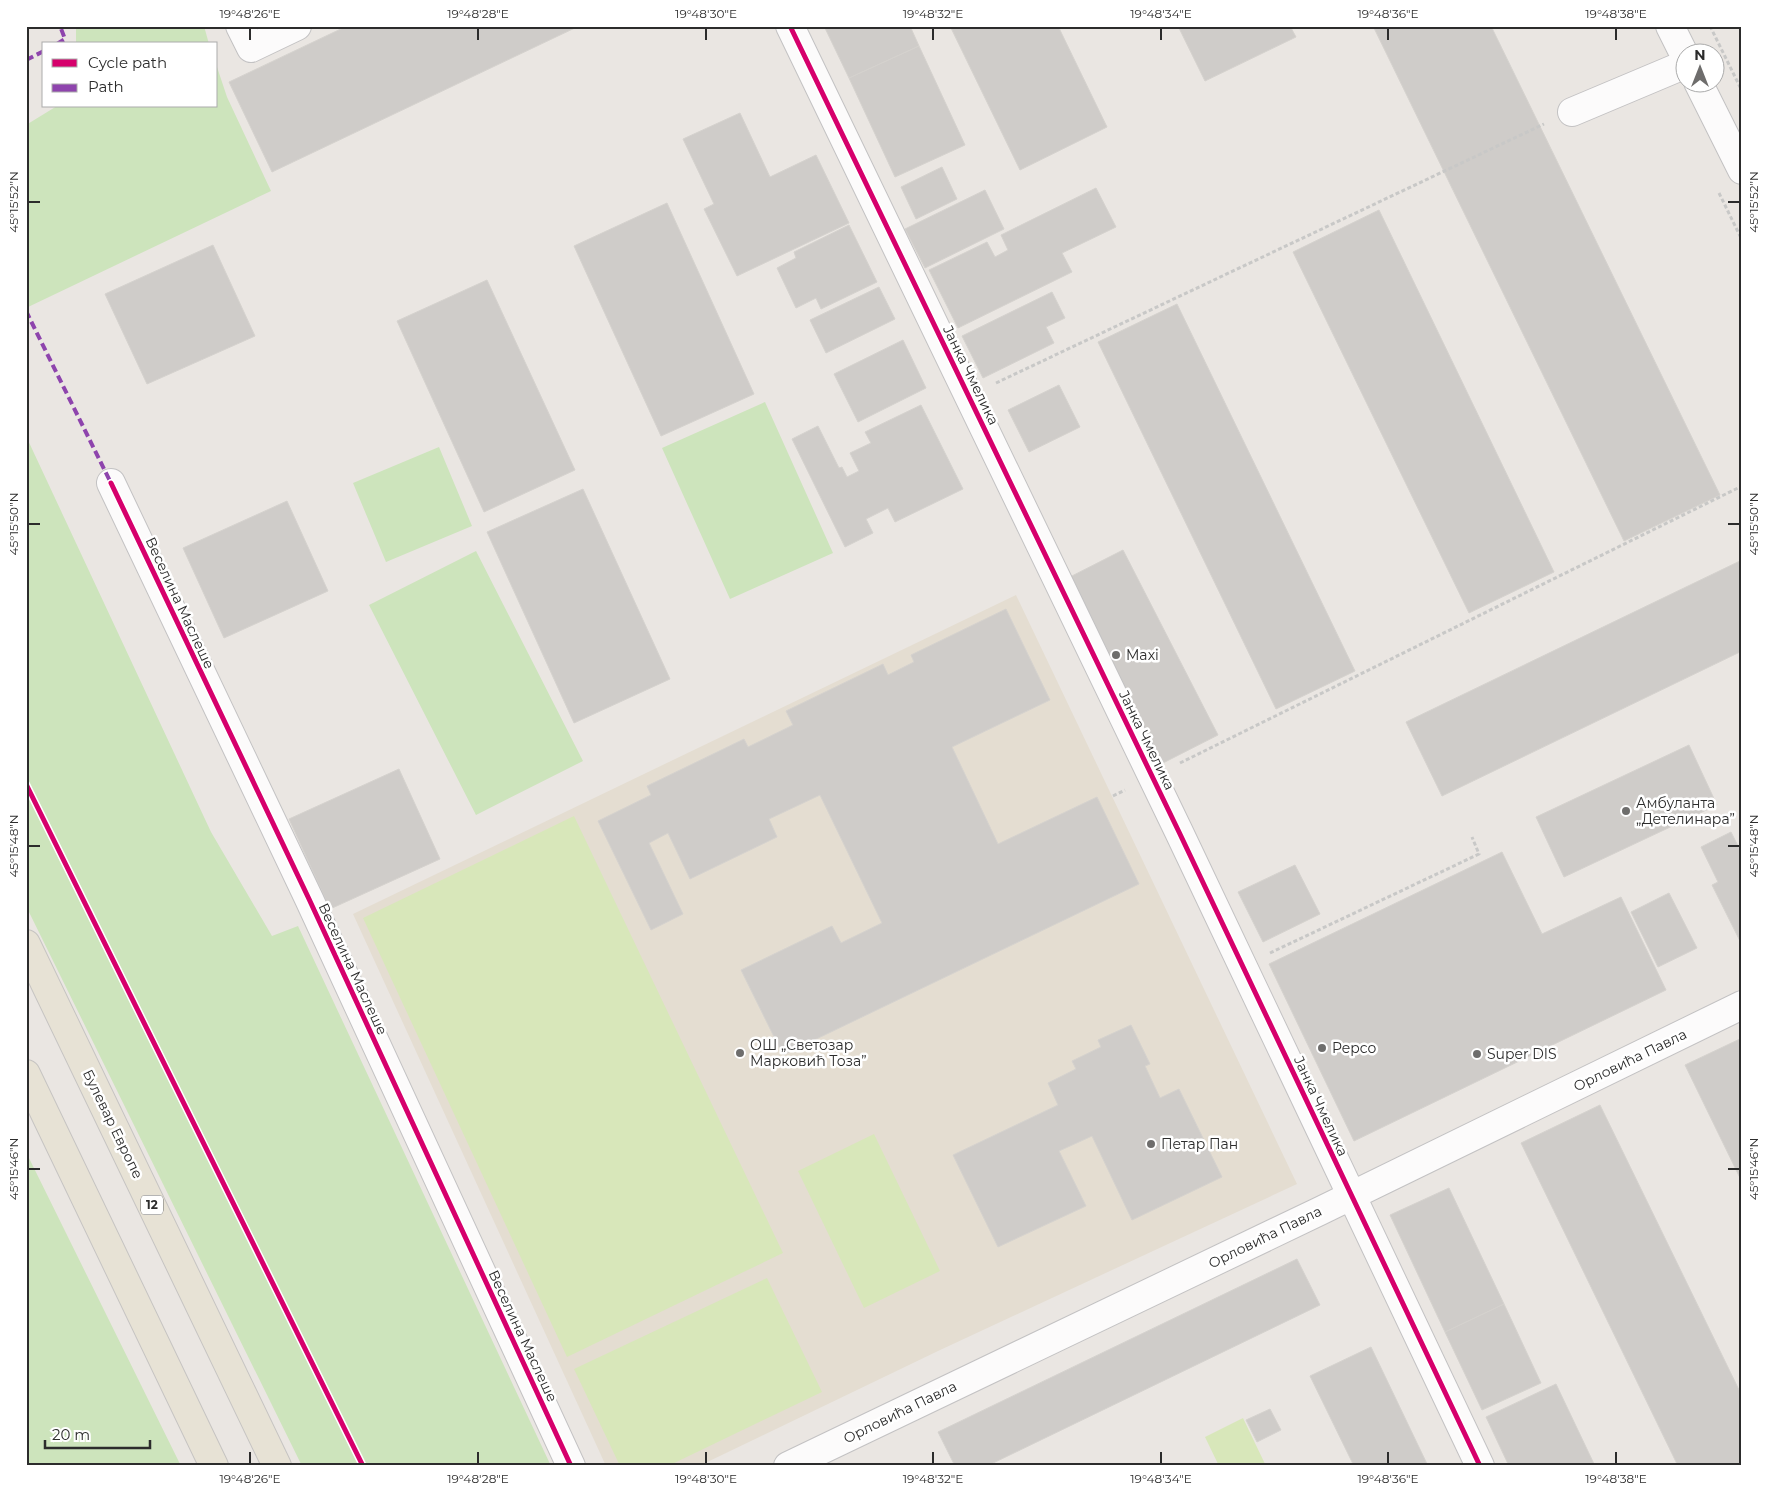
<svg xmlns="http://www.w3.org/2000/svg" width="1768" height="1492" font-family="Montserrat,sans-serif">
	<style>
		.education { fill: #e4ddd1 }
		.green { fill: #cde4bc }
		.pitch { fill: #d8e7ba }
		.building { fill: #cfccc9; stroke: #d5d2ce }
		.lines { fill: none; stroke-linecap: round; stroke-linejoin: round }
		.minor-casing { stroke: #c3c2c3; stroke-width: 30 }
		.major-casing { stroke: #c6c4c2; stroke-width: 30 }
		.path { stroke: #c8c8c7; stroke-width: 3; stroke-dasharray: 4 2.5; stroke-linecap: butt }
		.minor { stroke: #fcfbfb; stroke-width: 28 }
		.major { stroke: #e7e2d5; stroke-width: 28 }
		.quiet { stroke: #8e44ad; stroke-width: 4; stroke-dasharray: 8 4; stroke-linecap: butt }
		.cycleway-casing { stroke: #fff; stroke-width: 8 }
		.cycleway { stroke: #d6006c; stroke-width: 5 }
		.ticks { fill: none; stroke: #2c2c2c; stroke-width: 2 }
		.poi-dot { fill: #6e6d6c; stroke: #fff; stroke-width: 2 }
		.labels { text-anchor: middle; stroke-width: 5; stroke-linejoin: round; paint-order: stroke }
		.shield { fill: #fff; stroke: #6b6b6b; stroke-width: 1 }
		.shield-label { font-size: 12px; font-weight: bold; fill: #2c2c2c }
		.street-label { font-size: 14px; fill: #2c2c2c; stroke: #fff }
		.poi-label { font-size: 14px; fill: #2c2c2c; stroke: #fff; text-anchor: start }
		.neatline { fill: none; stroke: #2c2c2c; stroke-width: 2 }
		.ticks-label { font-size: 12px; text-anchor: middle; fill: #2c2c2c }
	</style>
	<rect width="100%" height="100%" fill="#eae6e2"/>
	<path class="education" d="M1016 595 1297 1184 938 1351 699 1466H606L353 914Z"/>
	<path class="green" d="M76 26H204L209 44H76Z
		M216 64 227 97 271 191 26 308V125L57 106H216Z
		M765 402 833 553 730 599 662 448Z
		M26 436 211 832 272 936 298 926 551 1466H302L26 906Z
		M439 447 472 526 386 562 353 483Z
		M476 551 583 761 476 815 369 605Z
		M26 1152 181 1466H26Z"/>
	<path class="pitch" d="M574 816 783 1253 567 1357 363 918Z
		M874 1134 940 1271 864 1308 798 1171Z
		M767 1278 822 1392 668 1466H620L574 1369Z
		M1243 1418 1266 1466H1219L1205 1437Z"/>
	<path class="building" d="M347 26H579L272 172 229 82Z
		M824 26H910L919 46 849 78Z
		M950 26H1058L1107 127 1020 170Z
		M1178 26H1290L1296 37 1205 81Z
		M1373 26H1491L1720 495 1624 541Z
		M919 46 965 145 895 177 849 78Z
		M740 113 770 177 816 155 849 223 737 276 704 209 714 204 683 139Z
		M942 167 957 199 916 219 901 187Z
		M1096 188 1116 227 1062 253 1072 272 958 328 929 270 987 242 995 257 1008 250 1001 235Z
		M985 190 1004 229 925 268 905 229Z
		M667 203 754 394 661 436 574 246Z
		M1379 210 1554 572 1469 613 1293 252Z
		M849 225 877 282 821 309 816 298 796 308 777 268 796 258 794 252Z
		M213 245 255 336 147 384 105 294Z
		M487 280 575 470 484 512 397 321Z
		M879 287 895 319 826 353 810 320Z
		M1052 292 1065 318 1046 327 1054 343 983 378 962 336Z
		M1177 304 1355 671 1276 709 1098 342Z
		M903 340 926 388 858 422 834 374Z
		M1059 385 1080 427 1029 452 1008 410Z
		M921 405 963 489 895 522 888 508 866 519 873 533 845 547 792 439 818 426 839 468 842 467 847 477 859 471 850 453 871 443 865 432Z
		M583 489 670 679 574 723 487 532Z
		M287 501 328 591 224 638 183 548Z
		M1123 550 1218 735 1161 764 1066 579Z
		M1742 560V651L1442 796 1406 722Z
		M1006 609 1050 700 952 747 998 844 1097 797 1139 884 783 1055 741 970 832 926 841 943 882 923 820 795 769 819 777 837 690 879 668 833 649 843 683 914 651 930 598 821 651 795 647 786 744 739 748 747 793 725 786 711 883 664 888 675 914 662 911 655Z
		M1689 745 1717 805 1564 877 1536 817Z
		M399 769 440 859 330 909 289 819Z
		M1731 832 1742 854V945L1712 885 1718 882 1701 847Z
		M1502 852 1542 934 1621 897 1666 990 1354 1141 1269 964Z
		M1295 865 1320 914 1263 942 1238 892Z
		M1669 893 1697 948 1658 967 1631 912Z
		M1131 1025 1150 1064 1145 1066 1160 1098 1179 1089 1222 1177 1132 1220 1092 1136 1059 1151 1086 1206 998 1247 953 1155 1058 1105 1048 1083 1076 1069 1072 1061 1101 1047 1098 1040Z
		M1742 1038V1182L1685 1065Z
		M1600 1105 1742 1396V1466H1678L1521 1143Z
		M1449 1188 1504 1304 1445 1332 1390 1215Z
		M1297 1259 1320 1305 987 1466H955L938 1432Z
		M1504 1304 1541 1383 1482 1410 1445 1332Z
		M1371 1347 1428 1466H1354L1310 1376Z
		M1556 1384 1595 1466H1509L1486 1417Z
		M1270 1409 1281 1430 1257 1442 1246 1420Z"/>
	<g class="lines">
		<defs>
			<path id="minor" d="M240 26 251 48 297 26
				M790 26 1179 832 1480 1466
				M1670 26 1686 58
				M1698 82 1742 170
				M1572 112 1686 64
				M111 483 309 899 571 1466
				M788 1466 1320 1211 1742 1005"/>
			<path id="major" d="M26 944 277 1466
				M26 1074 214 1466"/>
		</defs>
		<use href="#minor" class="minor-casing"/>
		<use href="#major" class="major-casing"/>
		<path class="path" d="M1710 26 1742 91
			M1719 193 1742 240
			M996 383 1544 124
			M1180 763 1742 486
			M1113 796 1125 790
			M1270 953 1479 854 1472 837"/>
		<use href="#minor" class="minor"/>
		<use href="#major" class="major"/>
		<path class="quiet" d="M57 44 65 39 60 26
			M26 60 44 51
			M26 311 111 483"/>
		<defs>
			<path id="cycleway" d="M790 26 1179 832 1480 1466
				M111 483 309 899 571 1466
				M26 784 363 1466"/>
		</defs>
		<use href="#cycleway" class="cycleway-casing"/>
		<use href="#cycleway" class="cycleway"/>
	</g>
	<path class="ticks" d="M250 28V40M478 28V40M706 28V40M933 28V40M1161 28V40M1388 28V40M1616 28V40M28 202H40M1728 202H1740M28 524H40M1728 524H1740M28 846H40M1728 846H1740M28 1169H40M1728 1169H1740M250 1452V1464M478 1452V1464M706 1452V1464M933 1452V1464M1161 1452V1464M1388 1452V1464M1616 1452V1464"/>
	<g class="poi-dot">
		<circle cx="1116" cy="655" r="5"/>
		<circle cx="1626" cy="811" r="5"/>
		<circle cx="1322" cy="1048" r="5"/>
		<circle cx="740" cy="1053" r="5"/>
		<circle cx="1477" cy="1054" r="5"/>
		<circle cx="1151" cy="1144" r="5"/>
	</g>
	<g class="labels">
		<rect class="shield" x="141" y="1195.5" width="22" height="19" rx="4"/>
		<g class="shield-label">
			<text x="152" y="1209">12</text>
		</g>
		<g class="street-label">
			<text transform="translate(971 375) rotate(64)" y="5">Јанка Чмелика</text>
			<text transform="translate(180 603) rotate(65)" y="5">Веселина Маслеше</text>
			<text transform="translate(1147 740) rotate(64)" y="5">Јанка Чмелика</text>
			<text transform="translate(353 969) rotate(65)" y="5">Веселина Маслеше</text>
			<text transform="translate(1630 1060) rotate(-26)" y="5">Орловића Павла</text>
			<text transform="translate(1321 1106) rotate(65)" y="5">Јанка Чмелика</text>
			<text transform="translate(113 1124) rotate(64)" y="5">Булевар Европе</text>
			<text transform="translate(1265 1237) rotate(-26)" y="5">Орловића Павла</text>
			<text transform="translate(523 1336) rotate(65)" y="5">Веселина Маслеше</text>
			<text transform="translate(900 1412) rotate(-26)" y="5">Орловића Павла</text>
		</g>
		<g class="poi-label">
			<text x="1126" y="660">Maxi</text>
			<text x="1636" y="808">Амбуланта<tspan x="1636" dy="16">„Детелинара”</tspan></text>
			<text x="750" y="1050">ОШ „Светозар<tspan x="750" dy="16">Марковић Тоза”</tspan></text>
			<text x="1332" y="1053">Pepco</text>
			<text x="1487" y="1059">Super DIS</text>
			<text x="1161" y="1149">Петар Пан</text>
		</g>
	</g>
	<rect width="1768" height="1492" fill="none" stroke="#ffffff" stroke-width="55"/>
	<rect x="42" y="42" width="175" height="65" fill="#ffffff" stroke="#ababab"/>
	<rect x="52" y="59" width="25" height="8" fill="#d6006c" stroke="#ababab"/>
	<text x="88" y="68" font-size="15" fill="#2c2c2c">Cycle path</text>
	<rect x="52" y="84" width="25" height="8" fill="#8e44ad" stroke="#ababab"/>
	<text x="88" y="92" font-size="15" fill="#2c2c2c">Path</text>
	<g transform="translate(1700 68)"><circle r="24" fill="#ffffff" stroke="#ababab"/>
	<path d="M0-4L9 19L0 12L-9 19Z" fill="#6e6d6c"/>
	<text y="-8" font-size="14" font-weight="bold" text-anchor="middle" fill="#2c2c2c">N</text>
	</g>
	<path d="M45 1440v8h105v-8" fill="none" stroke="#2c2c2c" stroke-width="2.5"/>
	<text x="52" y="1440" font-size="15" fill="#2c2c2c" stroke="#ffffff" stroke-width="4" paint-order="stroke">20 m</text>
	<rect x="28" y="28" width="1712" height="1436" class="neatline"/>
	<g class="ticks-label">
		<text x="250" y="18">19°48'26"E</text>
		<text x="478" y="18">19°48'28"E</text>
		<text x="706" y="18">19°48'30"E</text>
		<text x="933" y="18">19°48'32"E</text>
		<text x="1161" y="18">19°48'34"E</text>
		<text x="1388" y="18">19°48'36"E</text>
		<text x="1616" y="18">19°48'38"E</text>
		<text transform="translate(14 202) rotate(-90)" y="4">45°15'52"N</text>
		<text transform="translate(1754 202) rotate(-90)" y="4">45°15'52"N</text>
		<text transform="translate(14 524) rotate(-90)" y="4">45°15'50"N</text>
		<text transform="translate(1754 524) rotate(-90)" y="4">45°15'50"N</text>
		<text transform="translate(14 846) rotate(-90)" y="4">45°15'48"N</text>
		<text transform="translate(1754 846) rotate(-90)" y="4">45°15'48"N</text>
		<text transform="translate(14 1169) rotate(-90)" y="4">45°15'46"N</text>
		<text transform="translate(1754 1169) rotate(-90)" y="4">45°15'46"N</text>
		<text x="250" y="1483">19°48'26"E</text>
		<text x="478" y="1483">19°48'28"E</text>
		<text x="706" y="1483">19°48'30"E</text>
		<text x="933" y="1483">19°48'32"E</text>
		<text x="1161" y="1483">19°48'34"E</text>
		<text x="1388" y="1483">19°48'36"E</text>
		<text x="1616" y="1483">19°48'38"E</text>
	</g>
</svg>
